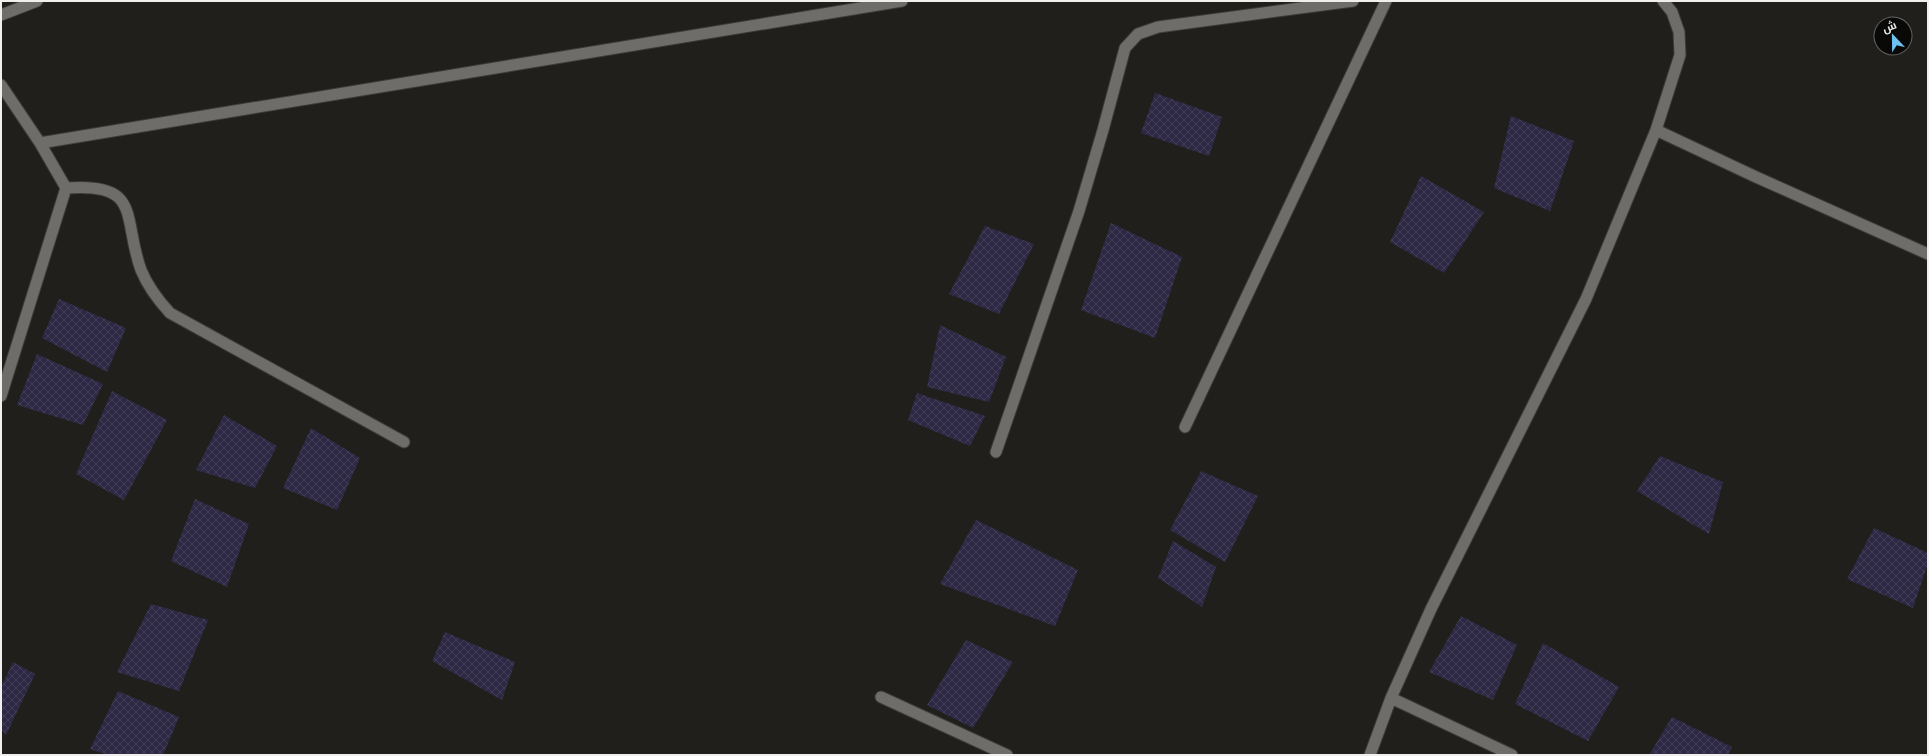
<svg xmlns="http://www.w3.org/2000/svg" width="1929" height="756" font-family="Barlow,Cairo,sans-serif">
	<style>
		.building { fill: url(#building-cross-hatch) }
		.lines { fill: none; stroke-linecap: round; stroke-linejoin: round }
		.minor-casing { stroke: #3d3c3a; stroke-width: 13 }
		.minor { stroke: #6f6d6a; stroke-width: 11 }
	</style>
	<defs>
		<pattern id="building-cross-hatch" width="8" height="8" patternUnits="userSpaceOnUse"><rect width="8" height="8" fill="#2d2945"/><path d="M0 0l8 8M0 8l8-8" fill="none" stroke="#423e57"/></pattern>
	</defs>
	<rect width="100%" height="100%" fill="#201f1c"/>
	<path class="building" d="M1155 93 1222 117 1209 156 1141 133Z
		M1511 116 1574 141 1550 211 1494 188Z
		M1421 176 1484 212 1444 273 1390 242Z
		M1111 223 1182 257 1155 338 1081 310Z
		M985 226 1034 244 999 314 949 294Z
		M59 299 126 328 107 372 42 338Z
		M940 325 1006 357 989 402 927 387Z
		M37 354 103 384 83 425 17 405Z
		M112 391 167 420 124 500 76 474Z
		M917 393 985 416 970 446 908 420Z
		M224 415 277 446 255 488 196 470Z
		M311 428 360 458 337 510 283 488Z
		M1660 456 1723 482 1709 534 1637 491Z
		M1201 471 1258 496 1225 562 1170 530Z
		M195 499 249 524 227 587 171 561Z
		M976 520 1078 570 1055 626 940 584Z
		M1874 528 1928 553V563L1913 608 1847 579Z
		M1173 541 1216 567 1202 607 1158 578Z
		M151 604 208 620 179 691 117 672Z
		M1461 616 1517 645 1493 700 1429 672Z
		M445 632 515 662 502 700 432 661Z
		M966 640 1013 662 973 728 927 705Z
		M1543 643 1619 687 1588 741 1515 704Z
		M13 662 35 674 6 735 1 729V687Z
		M118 691 179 717 163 755H108L90 749Z
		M1672 717 1732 747 1728 755H1649Z"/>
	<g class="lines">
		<defs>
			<path id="minor" d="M1 15 37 1
				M1 85 40 143 66 188
				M1656 130 1756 177 1928 254
				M40 143 902 1
				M66 188C143 182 122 218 141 270 148 287 157 299 170 313L404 442
				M1 396 66 188
				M1185 427 1386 1
				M996 452 1079 211 1103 130 1125 48 1138 34 1158 27 1353 1
				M881 697 1007 755
				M1391 698 1512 755
				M1370 755 1391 698 1431 609 1586 299 1656 130 1680 55 1679 32 1672 12 1663 1"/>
		</defs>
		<use href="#minor" class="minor-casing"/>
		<use href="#minor" class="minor"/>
	</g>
	<rect width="1929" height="756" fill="none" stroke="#f0efed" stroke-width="4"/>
	<g transform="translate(1893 36) rotate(338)"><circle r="19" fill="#090908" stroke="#656564"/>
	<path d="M0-3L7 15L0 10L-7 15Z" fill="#6dc2f3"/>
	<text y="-6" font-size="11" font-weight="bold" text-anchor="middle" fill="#f0efed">ش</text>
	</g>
</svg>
